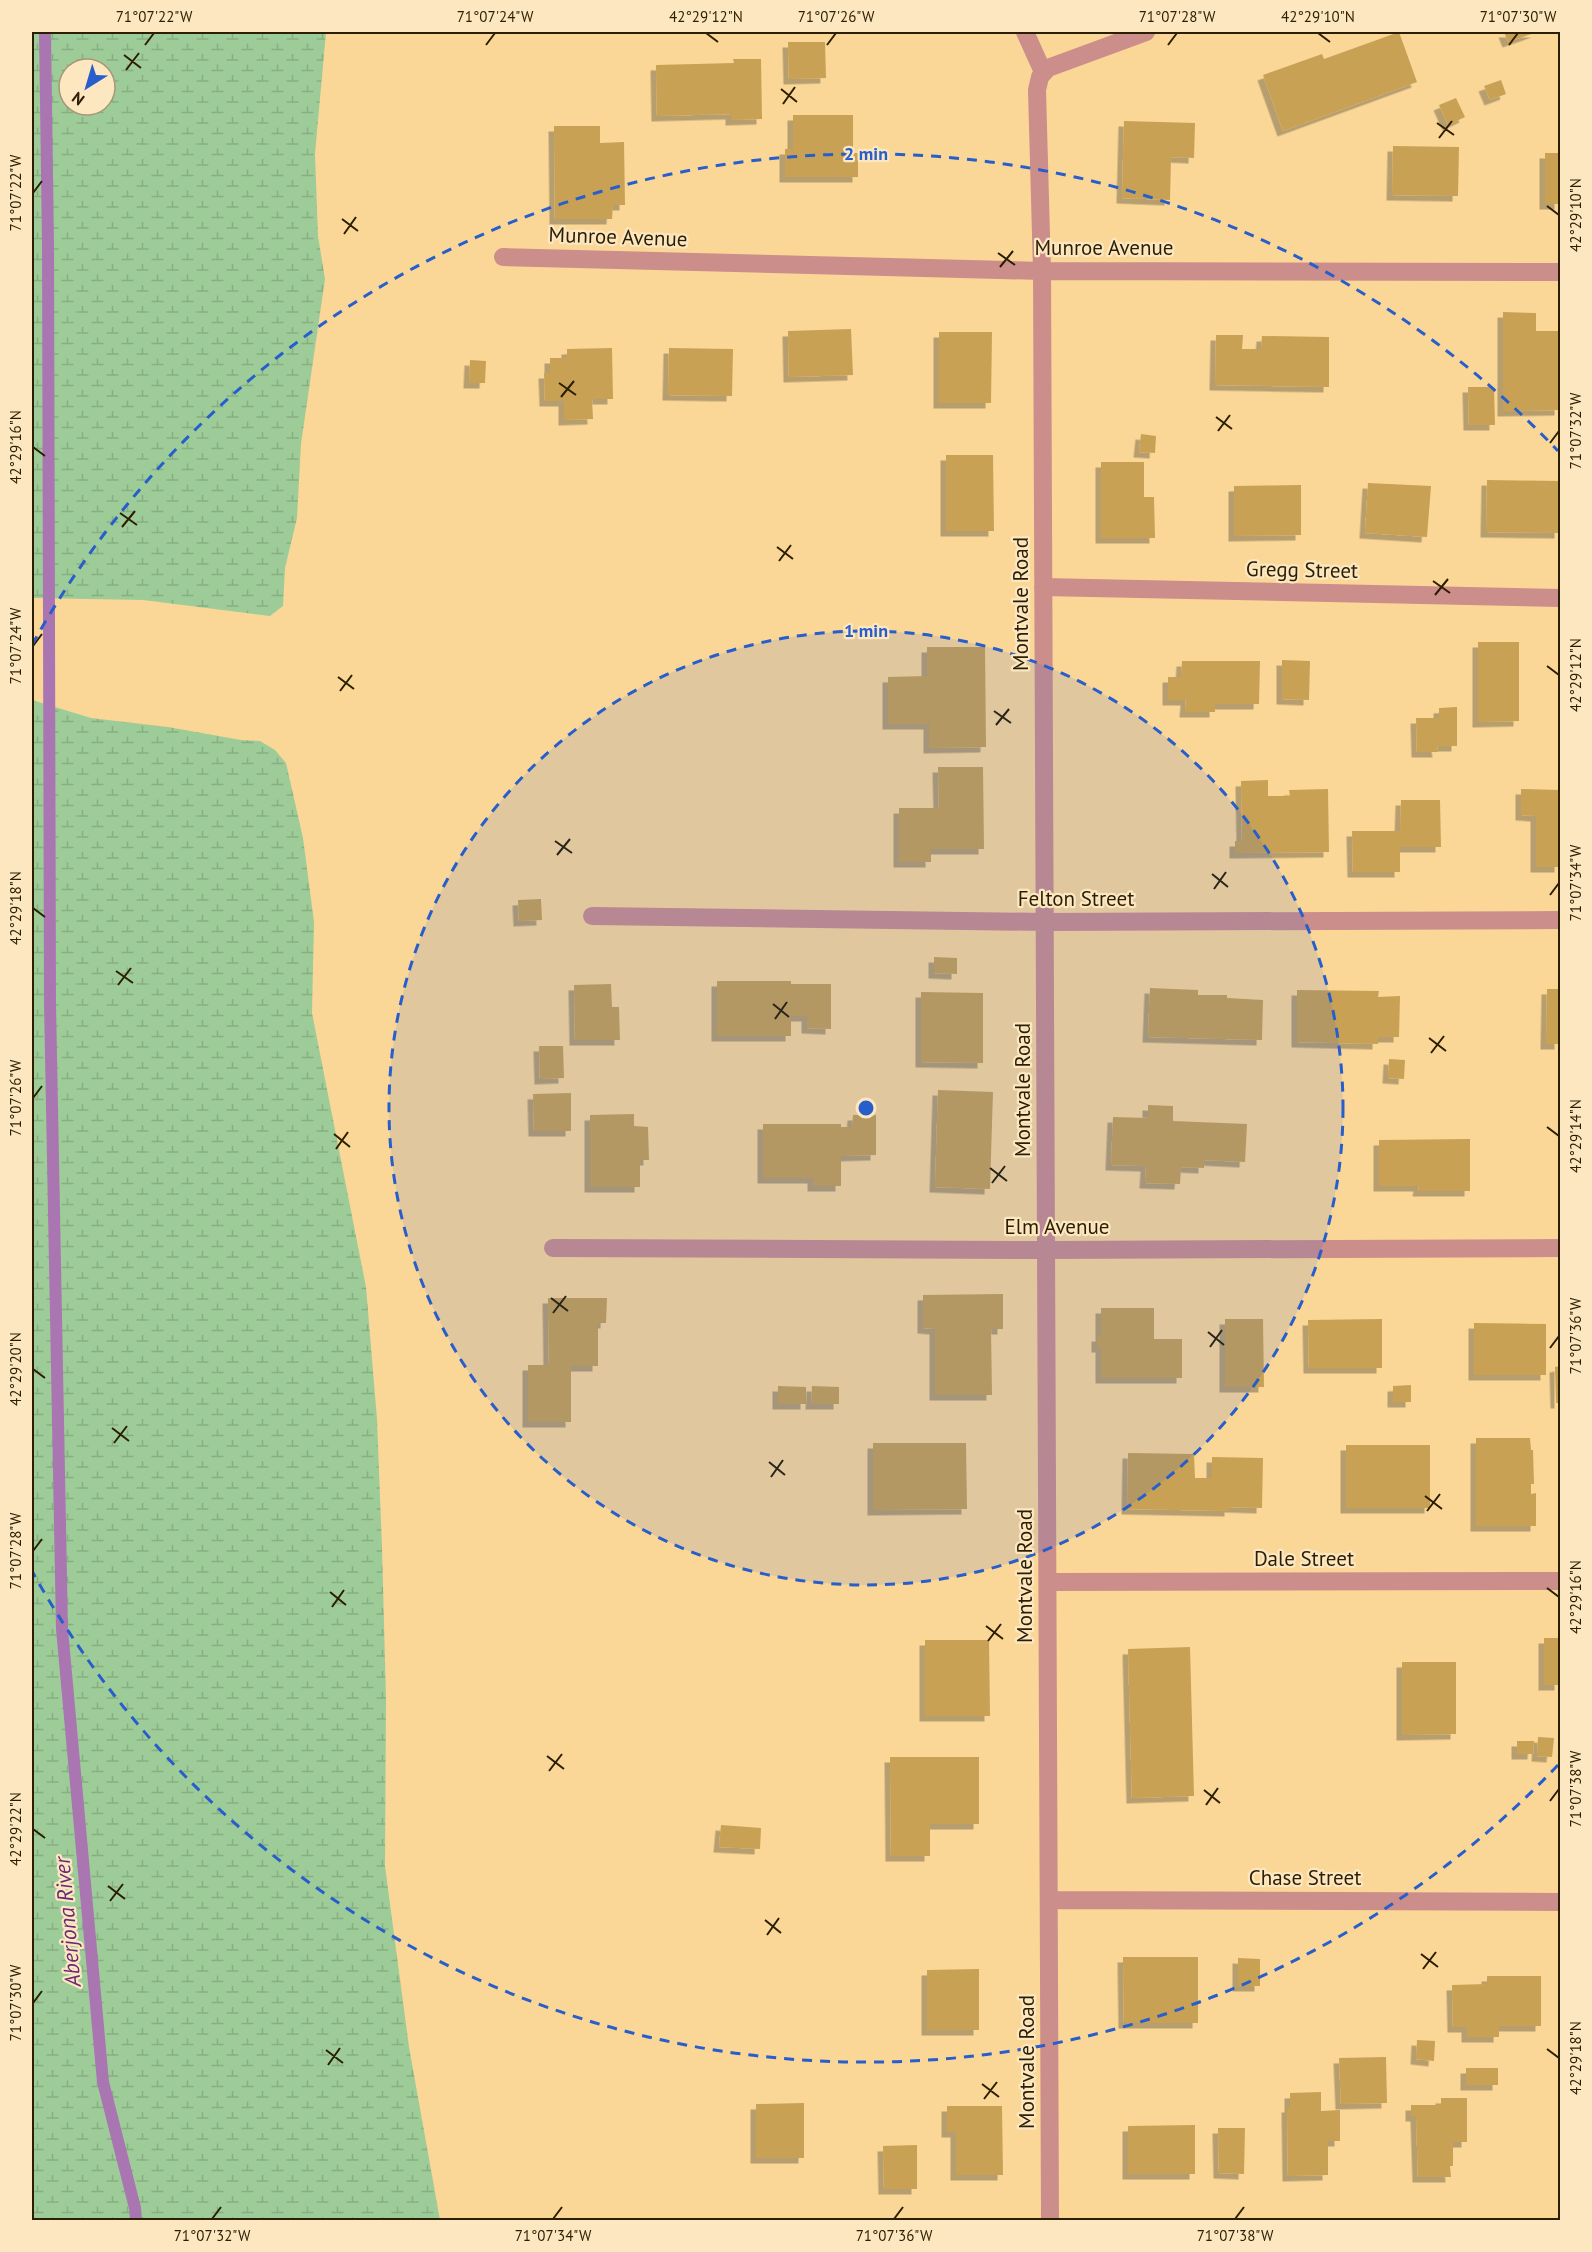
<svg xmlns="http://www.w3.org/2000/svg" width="1592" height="2252" font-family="'PT Sans',sans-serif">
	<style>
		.wetland { fill: url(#wetland-marsh); fill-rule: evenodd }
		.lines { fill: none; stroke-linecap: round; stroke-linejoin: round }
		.stream { stroke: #aa76b2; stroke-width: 12 }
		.building { fill: #c8a155; filter: url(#shadow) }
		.minor { stroke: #cb8e8b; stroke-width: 18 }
		.ticks { fill: none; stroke: #2b1e03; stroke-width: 2 }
		.ring { fill: none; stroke: #285ecc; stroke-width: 3; stroke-dasharray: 10 8 }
		.labels { text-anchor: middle; stroke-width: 4.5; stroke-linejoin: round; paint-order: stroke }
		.street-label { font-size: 21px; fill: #2b1e03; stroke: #fce7c1 }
		.water-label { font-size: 22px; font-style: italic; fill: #6a2a74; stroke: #fce7c1 }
		.centre { fill: #285ecc; stroke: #fce7c1; stroke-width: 3 }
		.ring-label { font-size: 18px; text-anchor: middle; font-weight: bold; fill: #285ecc; stroke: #fce7c1; stroke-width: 4.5; stroke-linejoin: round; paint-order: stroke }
		.neatline { fill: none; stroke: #2b1e03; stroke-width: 2 }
		.ticks-label { font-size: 15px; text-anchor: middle; fill: #2b1e03 }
	</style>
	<defs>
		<pattern id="wetland-marsh" width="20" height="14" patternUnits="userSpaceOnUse" patternTransform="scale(1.5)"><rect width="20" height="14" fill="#9ecc99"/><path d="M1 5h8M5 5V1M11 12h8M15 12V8" fill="none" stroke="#88af82"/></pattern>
		<filter id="shadow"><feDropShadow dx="-5.5" dy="5.5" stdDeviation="0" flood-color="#0004"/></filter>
	</defs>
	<rect width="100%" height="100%" fill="#fad797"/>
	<path class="wetland" d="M32 32H326L315 154 318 236 325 279 301 444 297 518 285 568 283 606 270 616 143 600 32 598ZM69 69H105V105H69Z
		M32 700 91 718 168 727 241 740 260 741 275 750 286 763 303 838 314 922 312 1013 366 1287 377 1419 382 1548 386 1699 385 1866 409 2047 440 2220H32Z"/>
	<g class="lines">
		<path class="stream" d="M45 32 48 245 50 1003 62 1629 103 2082 135 2208 136 2220"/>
	</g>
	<path class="building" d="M1399 32 1417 82 1283 131 1263 75 1322 54 1324 59Z
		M1504 32H1537L1508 42Z
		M788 42H825L826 78 789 79Z
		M733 59H761L762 119 731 120V114L657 116 656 65 734 63Z
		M1501 80 1506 94 1490 100 1484 86Z
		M1456 98 1465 117 1448 125 1439 105Z
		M793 115H853V153H858V177H785V149H793Z
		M1124 121 1195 123 1194 158 1171 157 1170 200 1122 198Z
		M554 126H600V143L624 142 625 205H613L612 219H555Z
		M1393 146 1459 147 1458 196 1392 195Z
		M1545 153H1560V204H1545Z
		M1503 312 1536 313V331H1560V410L1503 411Z
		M851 329 853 375 789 377 788 331Z
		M939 332H992L991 403H939Z
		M1216 335H1243L1242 349H1261L1262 336 1329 337V387L1215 385Z
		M612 348 613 399H592L593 419 564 420V401H545L544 373H550V358H567V349Z
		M669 348 733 349 732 396 668 395Z
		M470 360 486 361 485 383H469Z
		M1468 387H1494L1495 425H1469Z
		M1141 434 1156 436 1155 453 1139 452Z
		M946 455H993L994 531H946Z
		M1101 462H1144V497H1154L1155 538H1101Z
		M1487 480 1560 481V533L1486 532Z
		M1368 483 1431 486 1427 537 1365 533Z
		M1301 485V535L1234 536V486Z
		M1478 642H1519V721L1478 722Z
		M927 647H985L986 747 929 748V724H888V677L927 676Z
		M1282 660 1310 661 1309 700 1282 699Z
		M1182 661H1260L1259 704H1215V712H1185L1186 700H1168V677H1181Z
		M1457 707V746H1437L1438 752H1417L1416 718H1439V708Z
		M938 767H983L984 849H931V862H899V808H939Z
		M1268 780V796H1290L1289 790 1328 789 1329 852 1235 853V841H1242L1241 781Z
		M1521 789 1560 790V867H1536V816L1521 815Z
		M1401 800H1440L1441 847H1400V872H1353L1352 831H1400Z
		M541 899 542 920 519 921 518 900Z
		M934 957 957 958V974L934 973Z
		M717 981H791V984H831V1029L807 1028V1016H791V1036H717Z
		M611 984 612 1007H619L620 1040H575L574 985Z
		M1150 988 1198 990V995H1227V998L1263 1000 1262 1040 1148 1037Z
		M1547 989H1560V1044H1546Z
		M1297 990 1379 991 1378 997 1400 996 1399 1037H1378V1044L1297 1042Z
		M921 992 983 993V1063L921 1062Z
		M539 1046H563L564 1078 540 1079Z
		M1389 1059 1405 1060 1404 1079 1388 1078Z
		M938 1090 993 1092 990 1189 935 1187Z
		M571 1093V1131H534L533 1094Z
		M1148 1105 1173 1106V1121L1247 1124 1245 1162 1204 1160V1168L1181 1167 1180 1184 1145 1183 1146 1166 1111 1165 1113 1117 1148 1118Z
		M634 1114V1126L648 1127 649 1160H640V1187H590V1115Z
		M853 1115H876V1155L841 1156V1186H813V1178H763V1124H841V1127H852Z
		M1470 1139V1191H1418L1419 1186H1379V1140Z
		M1003 1294V1329H991L992 1395H935V1329L923 1328V1295Z
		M548 1298H607L606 1323H598V1366H571V1422H528V1365H549Z
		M1101 1308H1154V1339H1182V1378H1101V1347H1097V1336H1101Z
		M1225 1319H1263L1264 1387H1225Z
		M1382 1319V1368H1309L1308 1320Z
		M1474 1323 1546 1324V1375H1474Z
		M1560 1366V1403H1556L1555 1367Z
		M1411 1385V1402H1393V1386Z
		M778 1386 806 1387V1404H778Z
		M812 1386 839 1387V1404H811Z
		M1476 1438H1530L1531 1450H1533L1534 1484H1531V1494L1536 1493V1526H1476Z
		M873 1443H966L967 1509 873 1510Z
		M1346 1445H1430V1508H1346Z
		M1128 1453 1194 1454 1195 1478H1212V1457L1263 1458 1262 1508 1230 1507V1511L1127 1509Z
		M1544 1638H1560V1685H1544Z
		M925 1640H989L990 1716H925Z
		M1190 1647 1194 1796 1132 1798 1128 1649Z
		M1402 1662H1456V1734L1402 1735Z
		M1538 1737 1554 1738 1552 1757 1537 1756Z
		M1517 1741H1534L1533 1754H1517Z
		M890 1757H979V1824H930V1856H891Z
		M721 1825 761 1828 760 1849 719 1847Z
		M1123 1957H1198V2023H1124Z
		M1238 1958 1260 1959V1986H1238Z
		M979 1969V2030H927V1970Z
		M1487 1976H1541V2026H1499V2037H1467V2027H1453L1452 1985 1487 1984Z
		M1417 2040 1435 2041 1434 2061 1416 2059Z
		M1386 2057 1387 2103 1341 2104 1339 2058Z
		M1466 2068H1498V2085H1466Z
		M1321 2092V2111L1340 2110V2141H1328V2175L1288 2176 1287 2107H1290V2093Z
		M1441 2098H1467V2142H1453V2166H1450L1451 2177H1418L1416 2116H1411V2105H1441Z
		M804 2103V2158H756V2104Z
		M947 2106H1002L1003 2175H956V2132H947Z
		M1195 2125V2174H1128V2126Z
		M1218 2128H1245L1244 2174 1219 2173Z
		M917 2145V2189H884L883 2146Z"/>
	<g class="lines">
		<path class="minor" d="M1025 32 1043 72
			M503 257 1042 271 1560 272
			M1043 587 1560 598
			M592 916 1045 922 1560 920
			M553 1248 1046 1250 1560 1248
			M1048 1582 1560 1581
			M1049 1900 1560 1902
			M1050 2220 1042 271 1037 90 1040 77 1048 68 1146 32"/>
	</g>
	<path class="ticks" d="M706 33 718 42M1318 33 1330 42M145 45 154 33M486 45 495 33M827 45 836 33M1168 45 1177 33M1509 45 1518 33M124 55 141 68M126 70 139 53M781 89 797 102M783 104 795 87M1437 123 1454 135M1439 138 1452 121M33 193 42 181M1547 206 1559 215M342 219 358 231M344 234 356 217M998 253 1015 265M1000 267 1013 251M559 383 576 395M561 397 574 381M1216 417 1232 429M1218 431 1230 415M1550 443 1559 431M33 447 45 456M120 513 137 525M122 527 135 511M777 547 793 559M779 561 791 545M1433 581 1450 593M1435 595 1448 579M33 646 42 634M1547 666 1559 675M338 677 354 689M340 691 352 675M994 711 1011 723M996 725 1009 709M555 841 572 853M557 855 570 839M1212 874 1228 887M1214 889 1226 872M1550 895 1559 883M33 908 45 917M116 971 133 983M118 985 131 968M773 1004 789 1017M775 1019 787 1002M1429 1038 1446 1051M1431 1053 1444 1036M33 1098 42 1086M1547 1127 1559 1136M334 1134 350 1147M336 1149 348 1132M990 1168 1007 1181M992 1183 1005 1166M551 1298 568 1311M553 1313 566 1296M1208 1332 1224 1345M1210 1347 1222 1330M1550 1348 1559 1336M33 1369 45 1378M112 1428 129 1441M114 1443 127 1426M769 1462 785 1475M771 1477 783 1460M1425 1496 1442 1509M1427 1511 1440 1494M33 1551 42 1539M1547 1588 1559 1597M330 1592 346 1605M332 1607 344 1590M986 1626 1003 1639M988 1641 1001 1624M547 1756 564 1769M549 1771 562 1754M1204 1790 1220 1803M1550 1801 1559 1789M1206 1805 1218 1788M33 1829 45 1838M108 1886 125 1899M110 1901 123 1884M765 1920 781 1933M767 1935 779 1918M1421 1954 1438 1967M1423 1969 1436 1952M33 2003 42 1991M1547 2049 1559 2058M326 2050 343 2063M328 2065 340 2048M982 2084 999 2097M984 2099 997 2082M212 2219 221 2207M553 2219 562 2207M894 2219 903 2207M1235 2219 1244 2207"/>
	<circle cx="866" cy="1108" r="477" fill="#285ecc" fill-opacity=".12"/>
	<g class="ring">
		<circle cx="866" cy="1108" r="477"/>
		<path d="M1558 1765A954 954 0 0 1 32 1571M32 645A954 954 0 0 1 1558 451"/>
	</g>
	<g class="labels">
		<g class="street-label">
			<text transform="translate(618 237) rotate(2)" y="7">Munroe Avenue</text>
			<text x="1104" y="255">Munroe Avenue</text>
			<text transform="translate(1302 570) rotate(1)" y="7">Gregg Street</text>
			<text transform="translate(1021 604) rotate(-90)" y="7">Montvale Road</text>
			<text x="1076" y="906">Felton Street</text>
			<text transform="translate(1023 1090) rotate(-90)" y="7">Montvale Road</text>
			<text x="1057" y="1234">Elm Avenue</text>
			<text x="1304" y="1566">Dale Street</text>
			<text transform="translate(1025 1576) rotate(-90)" y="7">Montvale Road</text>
			<text x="1305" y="1885">Chase Street</text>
			<text transform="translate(1027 2062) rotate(-90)" y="7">Montvale Road</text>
		</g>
		<g class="water-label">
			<text transform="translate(67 1922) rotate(-95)" y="8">Aberjona River</text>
		</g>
	</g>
	<circle cx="866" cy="1108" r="9" class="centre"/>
	<g class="ring-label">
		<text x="866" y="160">2 min</text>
		<text x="866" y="637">1 min</text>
	</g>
	<rect width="1592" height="2252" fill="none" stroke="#fce7c1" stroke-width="66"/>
	<g transform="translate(87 87) rotate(217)"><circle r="28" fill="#fce7c1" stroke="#a89775" stroke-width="1.5"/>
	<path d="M0-4.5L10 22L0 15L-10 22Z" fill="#285ecc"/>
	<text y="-9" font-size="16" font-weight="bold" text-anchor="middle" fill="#2b1e03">N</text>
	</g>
	<rect x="33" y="33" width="1526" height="2186" class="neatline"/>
	<g class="ticks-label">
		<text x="154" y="22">71°07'22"W</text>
		<text x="495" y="22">71°07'24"W</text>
		<text x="706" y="22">42°29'12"N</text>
		<text x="836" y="22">71°07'26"W</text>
		<text x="1177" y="22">71°07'28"W</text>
		<text x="1318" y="22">42°29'10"N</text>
		<text x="1518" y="22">71°07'30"W</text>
		<text transform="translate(16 193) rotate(-90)" y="5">71°07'22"W</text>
		<text transform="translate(1576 215) rotate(-90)" y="5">42°29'10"N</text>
		<text transform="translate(1576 431) rotate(-90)" y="5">71°07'32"W</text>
		<text transform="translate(16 447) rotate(-90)" y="5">42°29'16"N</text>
		<text transform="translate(16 646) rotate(-90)" y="5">71°07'24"W</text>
		<text transform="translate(1576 675) rotate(-90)" y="5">42°29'12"N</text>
		<text transform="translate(1576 883) rotate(-90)" y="5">71°07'34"W</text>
		<text transform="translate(16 908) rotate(-90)" y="5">42°29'18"N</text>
		<text transform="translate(16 1098) rotate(-90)" y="5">71°07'26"W</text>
		<text transform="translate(1576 1136) rotate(-90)" y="5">42°29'14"N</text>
		<text transform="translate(1576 1336) rotate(-90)" y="5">71°07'36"W</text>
		<text transform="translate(16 1369) rotate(-90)" y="5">42°29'20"N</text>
		<text transform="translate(16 1551) rotate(-90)" y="5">71°07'28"W</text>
		<text transform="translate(1576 1597) rotate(-90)" y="5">42°29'16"N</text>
		<text transform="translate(1576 1789) rotate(-90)" y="5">71°07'38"W</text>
		<text transform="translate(16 1829) rotate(-90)" y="5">42°29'22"N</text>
		<text transform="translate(16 2003) rotate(-90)" y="5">71°07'30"W</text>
		<text transform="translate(1576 2058) rotate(-90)" y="5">42°29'18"N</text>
		<text x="212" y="2241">71°07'32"W</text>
		<text x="553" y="2241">71°07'34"W</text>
		<text x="894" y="2241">71°07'36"W</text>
		<text x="1235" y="2241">71°07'38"W</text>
	</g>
</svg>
